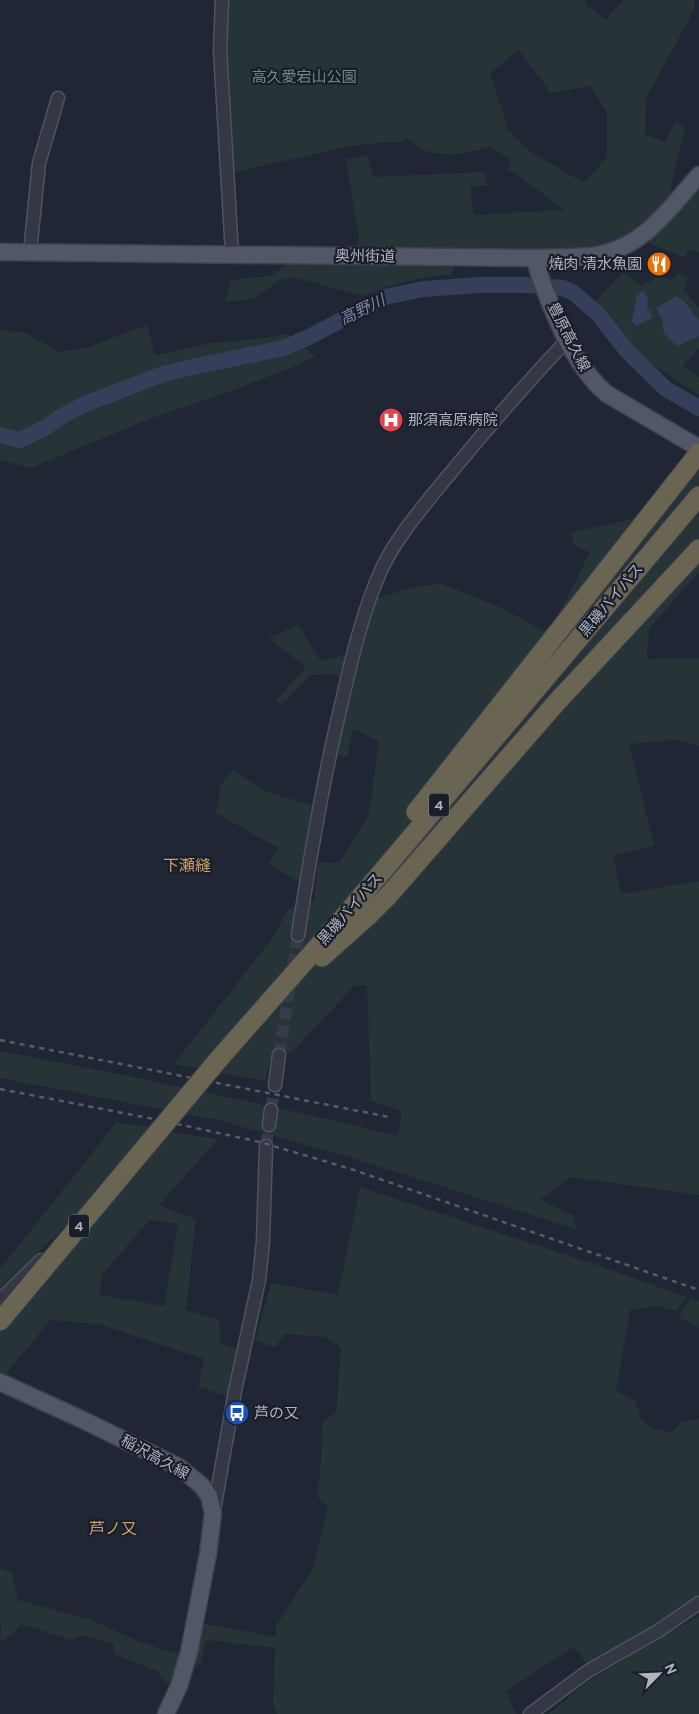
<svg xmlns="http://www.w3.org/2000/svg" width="699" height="1714" font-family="Overpass,'Noto Sans JP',sans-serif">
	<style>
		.green { fill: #263438; fill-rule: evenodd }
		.water { fill: #363f5a }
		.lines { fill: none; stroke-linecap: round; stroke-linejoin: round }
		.river { stroke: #363f5a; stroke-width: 16 }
		.minor-tunnel { stroke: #363b49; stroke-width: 12; stroke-dasharray: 12 6; stroke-linecap: butt }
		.minor-casing { stroke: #4f5360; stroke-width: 15 }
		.major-casing { stroke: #3e424e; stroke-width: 19 }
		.highway-casing { stroke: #3c404c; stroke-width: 21 }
		.minor { stroke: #343845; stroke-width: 12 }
		.major { stroke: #525765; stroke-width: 16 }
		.highway { stroke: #6a6552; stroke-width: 19 }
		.rail { stroke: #575c6c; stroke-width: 2.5; stroke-dasharray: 5 5; stroke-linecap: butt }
		.highway-bridge-casing { stroke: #3c404c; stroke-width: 21; stroke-linecap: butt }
		.highway-bridge { stroke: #6a6552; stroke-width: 19 }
		.labels { text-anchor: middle; stroke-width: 4.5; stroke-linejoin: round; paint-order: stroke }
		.shield { fill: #1a1e29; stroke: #828694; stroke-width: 1 }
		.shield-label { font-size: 14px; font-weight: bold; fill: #afb3c2 }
		.park-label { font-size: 15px; fill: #699078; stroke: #1a1e29 }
		.street-label { font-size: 15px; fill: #afb3c2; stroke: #1a1e29 }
		.poi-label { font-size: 15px; fill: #afb3c2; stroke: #1a1e29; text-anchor: start }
		.water-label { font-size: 16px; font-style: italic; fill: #7986a8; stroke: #1a1e29 }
		.neighbourhood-label { font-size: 16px; fill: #c8a064; stroke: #1a1e29 }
	</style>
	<rect width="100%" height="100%" fill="#212634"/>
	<path class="green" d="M227 0H586L585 4 606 20 623 0H695L694 10 646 98 645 134 665 142 676 121 685 128 670 189 672 192C664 203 655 218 644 227 601 260 514 251 461 251L451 275H438L392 285 363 296 294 277 280 280 253 299 225 302 231 280 272 276 292 259H351L359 239 346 159 367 155 373 177 485 172 487 185 470 187 474 215 564 210 513 171 507 170 511 161 491 146C471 154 441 158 421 149 416 147 412 142 408 139L401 142H387L344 147 232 173 223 54ZM519 50 551 93 589 86 607 111V157L584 183 531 152 508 129 490 73Z
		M699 190V252L688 250 685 258 647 242Z
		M622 272 642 286 656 278 674 280 677 273 687 277 684 289 699 309V347L683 366 699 378V395L643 358 596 301Z
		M147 325 155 355 212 343 259 339 287 334 315 356 293 367 226 393 149 419 31 468 0 460V330L25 333 59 352 85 348Z
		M681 462 699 468V572L649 629 647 659 699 658V746L675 740 629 744 654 846 613 855 621 894 699 881V1195L571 1177 540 1200 573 1215 576 1229 349 1157 218 1120 0 1078V1051C133 1076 266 1104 398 1136L402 1111 371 1101 367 985H355L292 1052 271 1057 265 1081 174 1064 270 941 289 909 314 901 318 863 340 862 369 814 379 741 353 729 347 757 336 754 350 688 336 674 311 675 282 704 276 700 306 667 269 638 298 625 320 660 358 653 377 598 419 586 442 584 504 609 547 633 576 582 589 552 575 546 570 533 635 518Z
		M233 770 267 792 312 805 299 881 294 880 269 864 278 848 216 813 221 785Z
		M116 1123 151 1127 65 1227 0 1288V1269Z
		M171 1132 218 1139 159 1205 196 1219 186 1310 219 1320 220 1343 238 1350 228 1396 198 1387 204 1359 99 1324 50 1320 0 1382V1330ZM150 1220 178 1224 164 1306 99 1295 103 1273Z
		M360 1187 600 1266 687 1297 676 1311 656 1306 630 1310 616 1391 636 1401 641 1420 652 1428 671 1433 682 1422 699 1419V1594L665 1622 587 1664 574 1647 506 1691 516 1714H277L273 1704 275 1648 206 1640 201 1663 178 1672 172 1683H166L157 1671 114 1654V1644L84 1635 72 1640 21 1624 13 1634 0 1642 1 1620 0 1619V1568L12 1572 18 1600 91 1620 140 1642 177 1654 200 1630 201 1623 276 1637V1626L313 1569 328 1508 317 1496 321 1463 322 1422 336 1413 341 1348 326 1337 285 1334 275 1347 255 1341 271 1283 338 1295Z
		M691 1298 699 1301V1329L694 1324 678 1318Z
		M699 1616V1714H548L593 1678Z"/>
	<path class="water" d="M643 290 648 300 647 308 650 311 652 318 636 326 631 321 633 317 636 297Z
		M677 296 684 301 699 321V336L677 346 664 333 662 319 656 308Z"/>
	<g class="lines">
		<path class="river" d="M0 435 20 440 43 429 62 416 85 404 163 374 197 366 284 348 309 337 385 297 423 289 481 285H526L563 288 574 293 598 314 628 352 666 389 699 408"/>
		<path class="minor-tunnel" d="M279 1055 298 935
			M271 1110 275 1085
			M266 1146 269 1125"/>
		<defs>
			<path id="minor" d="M222 0 220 50 232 254
				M30 253 39 163 58 98
				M298 935C310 857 323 779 342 701 352 657 363 610 382 568 397 537 421 509 443 482 483 433 524 386 567 340
				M275 1085 279 1055
				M269 1125 271 1110
				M0 1300 41 1260
				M214 1510 235 1391 259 1280 263 1241 266 1146
				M530 1714 588 1671 660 1630 699 1603"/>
			<path id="major" d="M0 252 534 258C553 257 572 258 591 256 642 250 668 210 699 175
				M534 258C548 302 571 364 607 394L699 448
				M0 1382 83 1420 179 1467 202 1486 209 1496 213 1513 208 1554 189 1652 179 1686 166 1714"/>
			<path id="highway" d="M416 812 699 453
				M322 957 368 916 388 896 556 703 699 549
				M218 1060 343 918 699 496
				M0 1321 158 1132"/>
		</defs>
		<use href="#minor" class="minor-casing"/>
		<use href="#major" class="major-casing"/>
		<use href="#highway" class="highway-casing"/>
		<use href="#minor" class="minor"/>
		<use href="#major" class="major"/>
		<use href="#highway" class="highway"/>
		<path class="rail" d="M0 1040 389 1117
			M0 1089 154 1119 260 1142 351 1169 699 1290"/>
		<defs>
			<path id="highway-bridge" d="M158 1132 218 1060"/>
		</defs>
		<use href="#highway-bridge" class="highway-bridge-casing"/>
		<use href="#highway-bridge" class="highway-bridge"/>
	</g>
	<defs>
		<symbol id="restaurant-disc" viewBox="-11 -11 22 22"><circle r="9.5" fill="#e8710a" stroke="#1a1e29"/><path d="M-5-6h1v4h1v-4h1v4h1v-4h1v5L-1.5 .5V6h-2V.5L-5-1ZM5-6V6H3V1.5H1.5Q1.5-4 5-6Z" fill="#fff"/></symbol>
		<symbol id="hospital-disc" viewBox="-11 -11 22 22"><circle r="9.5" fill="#e0444e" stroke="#1a1e29"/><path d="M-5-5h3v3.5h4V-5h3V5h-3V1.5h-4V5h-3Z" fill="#fff"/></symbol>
		<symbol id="bus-disc" viewBox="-11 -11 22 22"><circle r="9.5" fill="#1a4fb4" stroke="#1a1e29"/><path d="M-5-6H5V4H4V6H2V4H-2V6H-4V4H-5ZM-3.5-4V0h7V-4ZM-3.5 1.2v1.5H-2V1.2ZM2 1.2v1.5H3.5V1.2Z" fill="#fff"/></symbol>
	</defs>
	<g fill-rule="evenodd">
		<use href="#restaurant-disc" x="645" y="250" width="28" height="28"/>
		<use href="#hospital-disc" x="377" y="406" width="28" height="28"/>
		<use href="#bus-disc" x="223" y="1399" width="28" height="28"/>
	</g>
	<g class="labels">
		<g class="shield">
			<rect x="429" y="793.5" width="20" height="23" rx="4"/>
			<rect x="69" y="1214.5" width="20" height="23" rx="4"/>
		</g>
		<g class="shield-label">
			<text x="439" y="810">4</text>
			<text x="79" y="1231">4</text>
		</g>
		<g class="park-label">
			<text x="304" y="82">高久愛宕山公園</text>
		</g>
		<g class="street-label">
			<text transform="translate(365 256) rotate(1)" y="5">奥州街道</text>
			<text transform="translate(569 337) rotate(63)" y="5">豊原高久線</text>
			<text transform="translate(611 600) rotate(-50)" y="5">黒磯バイパス</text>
			<text transform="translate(350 909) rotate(-49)" y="5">黒磯バイパス</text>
			<text transform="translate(155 1457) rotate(29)" y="5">稲沢高久線</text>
		</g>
		<g class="poi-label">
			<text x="642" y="269" text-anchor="end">焼肉 清水魚園</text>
			<text x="408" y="425">那須高原病院</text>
			<text x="254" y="1418">芦の又</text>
		</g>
		<g class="water-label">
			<text transform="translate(362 309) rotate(-26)" y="6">高野川</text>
		</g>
		<g class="neighbourhood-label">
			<text x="187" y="871">下瀬縫</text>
			<text x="113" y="1534">芦ノ又</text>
		</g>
	</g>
	<g transform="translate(659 1674) rotate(66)" stroke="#1a1e29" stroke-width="4" paint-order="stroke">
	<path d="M0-4L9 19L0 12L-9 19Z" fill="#afb3c2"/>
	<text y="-8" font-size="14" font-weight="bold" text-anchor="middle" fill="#afb3c2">N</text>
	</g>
</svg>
